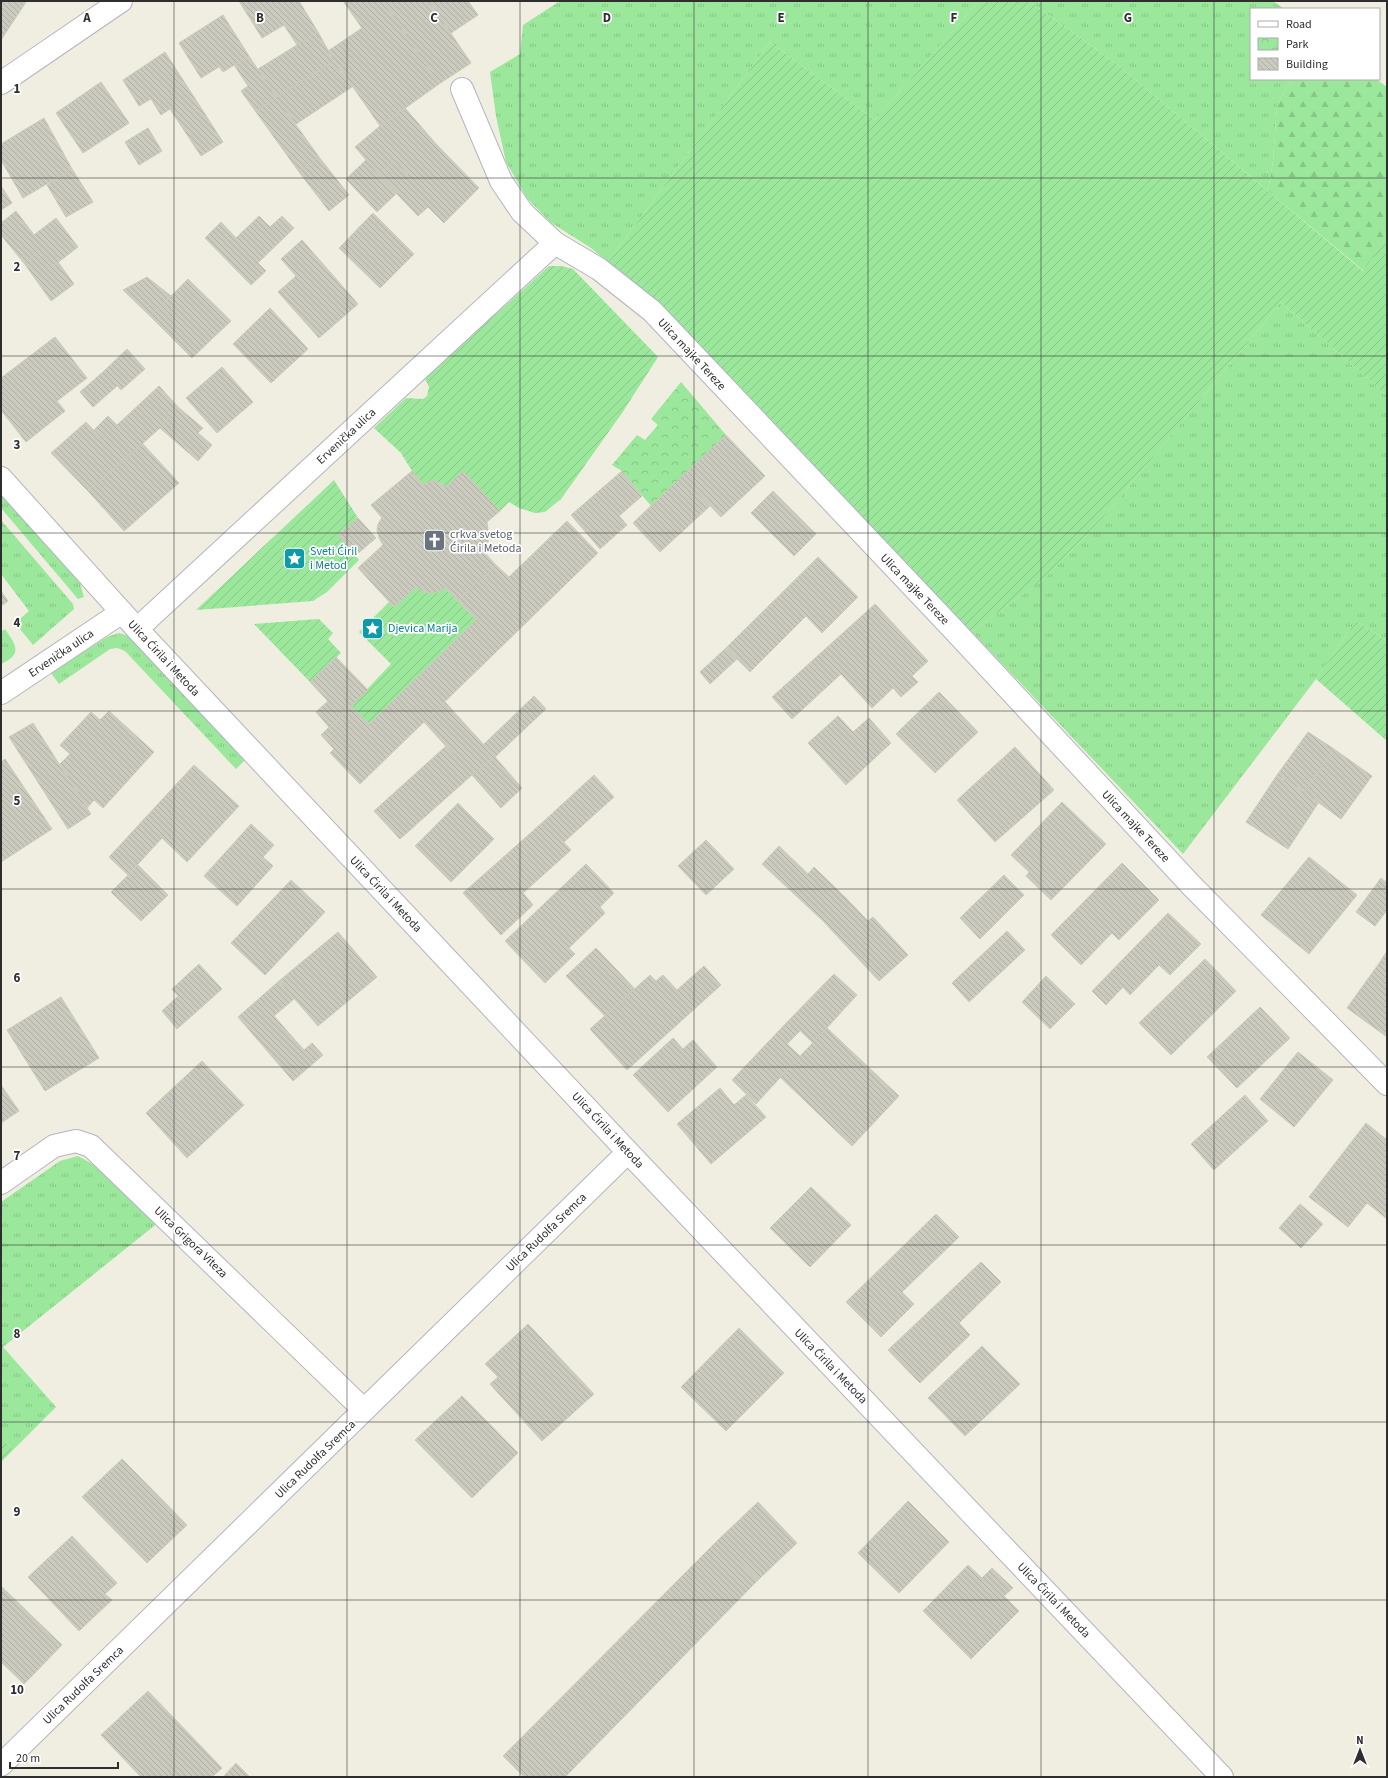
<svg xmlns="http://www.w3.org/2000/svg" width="1388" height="1778" font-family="'Source Sans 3',sans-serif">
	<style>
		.grass { fill: url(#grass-tufts) }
		.forest { fill: url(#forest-firs) }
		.park { fill: url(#park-crowns) }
		.garden { fill: url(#garden-furrows) }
		.building { fill: url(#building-back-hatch); stroke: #cbcbb9 }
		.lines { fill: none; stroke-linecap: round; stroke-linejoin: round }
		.minor-casing { stroke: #b5b4c1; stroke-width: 24 }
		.minor { stroke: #fff; stroke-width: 22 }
		.grid { fill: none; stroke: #2e2e2e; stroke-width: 1; stroke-opacity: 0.55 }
		.labels { text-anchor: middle; stroke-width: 3.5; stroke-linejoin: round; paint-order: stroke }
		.street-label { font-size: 12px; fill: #2e2e2e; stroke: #fff }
		.worship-label { font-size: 12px; fill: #5b616d; stroke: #fff; text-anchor: start }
		.culture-label { font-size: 12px; fill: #0d838f; stroke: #fff; text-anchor: start }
		.grid-label { font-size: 13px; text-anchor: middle; font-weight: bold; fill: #2e2e2e; stroke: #fff; stroke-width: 3.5; stroke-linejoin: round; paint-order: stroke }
	</style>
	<defs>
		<pattern id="grass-tufts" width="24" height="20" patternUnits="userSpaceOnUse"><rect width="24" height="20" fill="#9be79b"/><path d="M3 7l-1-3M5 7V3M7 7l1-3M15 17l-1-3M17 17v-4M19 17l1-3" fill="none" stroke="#86c686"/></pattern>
		<pattern id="forest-firs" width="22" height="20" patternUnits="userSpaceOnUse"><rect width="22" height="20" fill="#9be79b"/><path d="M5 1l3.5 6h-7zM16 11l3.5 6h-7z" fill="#86c686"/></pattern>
		<pattern id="park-crowns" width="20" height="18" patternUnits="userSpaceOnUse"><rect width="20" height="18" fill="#9be79b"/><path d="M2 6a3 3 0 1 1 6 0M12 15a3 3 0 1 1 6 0" fill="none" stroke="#86c686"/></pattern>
		<pattern id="garden-furrows" width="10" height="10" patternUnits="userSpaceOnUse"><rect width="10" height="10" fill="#9be79b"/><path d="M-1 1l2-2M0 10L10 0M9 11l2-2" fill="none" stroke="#86c686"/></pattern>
		<pattern id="building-back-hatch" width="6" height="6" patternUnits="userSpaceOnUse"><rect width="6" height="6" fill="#cbcabf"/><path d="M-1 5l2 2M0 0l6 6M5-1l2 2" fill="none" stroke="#afaea4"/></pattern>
	</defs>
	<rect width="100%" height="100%" fill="#efeee0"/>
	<path class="grass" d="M560 1H979L875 120 770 42 608 262 591 248 550 222 527 198 506 162 496 116 490 72 520 54 523 25Z
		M1029 1H1273L1284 9H1251V79H1292L1277 105 1273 161 1268 191 1117 64Z
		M1281 302 1387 396V641L1356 621 1316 679 1183 854 972 632 1046 577 1102 519Z
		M1 490 80 583 84 597 78 599 1 508Z
		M1 520 73 604 74 609 33 645 15 623 29 611 1 574Z
		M5 629C16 645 23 654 1 664V632Z
		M119 633 129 636 247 758 236 769 125 651 117 648 110 649 59 684 51 673 107 637Z
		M78 1156 105 1171 159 1222 3 1347 56 1407 13 1450 1 1436V1202L60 1161Z"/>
	<path class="forest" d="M1292 79H1376L1387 87V236L1364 271 1268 191 1273 161 1277 105Z"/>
	<path class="park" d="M681 382 726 435 651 506 622 471 612 465 637 435 645 440 658 425 651 419Z"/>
	<path class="garden" d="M979 1H1029L1117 64 1363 271 1387 236V396L1281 302 1102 519 1046 577 972 632 772 426 641 288 608 262 770 42 875 120Z
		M549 266H561L573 269 658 357 622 413 561 499 545 512 535 513 519 508 509 502 500 511 446 487C438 480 432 480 423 485L412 471 401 453 374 428 406 398 423 399 427 396 429 387 425 379 431 373Z
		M334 480 358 518 339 535 359 560 327 592 313 601 196 610Z
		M416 587C426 594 434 594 445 588L476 620 369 724 351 706 391 664 359 632 389 602 394 607Z
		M319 619 333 633 328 639 341 653 310 682 254 624Z
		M1356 621 1387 641V741L1316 679Z
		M1 1436 13 1450 1 1462Z"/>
	<path class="building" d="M1 1 26 2 1 40Z
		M239 1H299L318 32 297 45 284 25 262 38Z
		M343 1H383L439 84 380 126 328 51 362 28Z
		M383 1H429L471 63 439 84Z
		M429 1H468L478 15 451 33Z
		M223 15 249 56 223 72 219 67 201 78 179 43Z
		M318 32 334 61 276 97 258 69Z
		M165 52 223 142 201 156 170 109 161 115 151 99 139 106 123 80Z
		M249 56 276 97 256 112 241 91 248 86 234 65Z
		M334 61 352 87 296 124 276 97Z
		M101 82 129 123 83 153 56 113Z
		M276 97 319 157 299 172 256 112Z
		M405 108 437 145 408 174 396 160 379 175 355 147 380 126Z
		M44 118 72 169 23 198 1 160V144Z
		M148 128 162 151 139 165 125 142Z
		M437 145 479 188 444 223 428 207 418 216 379 175 396 160 408 174Z
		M319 157 349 195 329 211 299 172Z
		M366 160 397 193 377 212 346 179Z
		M72 169 93 202 66 217 47 185Z
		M1 186 12 203 1 210Z
		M16 211 34 235 56 218 78 247 52 267 40 251 24 263 1 235V223Z
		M373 213 414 254 380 288 339 248Z
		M259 216 270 227 282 216 294 228 258 263 266 271 251 285 205 238 221 222 236 238Z
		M302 240 358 304 319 338 278 292 296 276 281 259Z
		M40 251 52 267 58 262 74 284 51 301 24 263Z
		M147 277 171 296 151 317 123 290Z
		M188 279 231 321 213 338 171 296Z
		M171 296 213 338 192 358 151 317Z
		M270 308 308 349 271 383 233 344Z
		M55 337 87 378 57 401 65 411 26 442 1 410V378Z
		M127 349 145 369 121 390 104 371Z
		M222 367 253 402 217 433 186 398Z
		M104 371 117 386 93 407 80 392Z
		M159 386 178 407 160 428 123 461 93 431 108 416 117 425Z
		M178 407 203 428 198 433 212 445 198 461 160 428Z
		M86 422 123 461 88 491 51 453Z
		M726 435 765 476 721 517 682 476Z
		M142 443 179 483 124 531 88 491Z
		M412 471 423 485 430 481H436L446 487 463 471 500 511 487 522 489 538 487 545 482 550 496 565 458 601 445 588 438 592 432 593 424 592 416 587 394 607 358 568 383 545 379 538 377 530 378 524 382 518 371 505Z
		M622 471 642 496 619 516 627 525 600 549 571 515Z
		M682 476 710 506 660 552 633 523Z
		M773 491 816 534 794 556 751 513Z
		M358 518 376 538 356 555 338 535Z
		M567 521 598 553 360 784 330 753 334 749 321 735 351 706 369 724 476 620 458 601 496 565 509 577Z
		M818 557 858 597 822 633 806 616 750 672 726 648Z
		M1 591 8 601 1 606Z
		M875 604 928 661 912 676 918 682 901 697 893 688 872 708 841 674 792 719 772 697Z
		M726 648 737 659 710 684 700 672Z
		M336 657 368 690 329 727 316 712 328 701 310 682Z
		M939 692 978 732 935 773 896 734Z
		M534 696 546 709 495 757 483 745Z
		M445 702 495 757 472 775 424 722Z
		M109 711 154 752 103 808 94 800 87 808 60 764 70 754 60 745 91 712 100 720Z
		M838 716 853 732 869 718 891 743 846 785 808 743Z
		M33 723 91 814 68 829 9 737Z
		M1308 732 1334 749 1304 792 1277 775Z
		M446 746 472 775 400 839 374 811Z
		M1015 747 1054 790 995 842 957 800Z
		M1334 749 1372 776 1341 819 1304 792Z
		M495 757 522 788 501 808 472 775Z
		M5 759 52 829 1 862V762Z
		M194 765 239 806 187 862 162 838 128 875 109 857Z
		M594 775 614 797 564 842 544 821Z
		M1277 775 1319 802 1288 849 1246 822Z
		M1062 802 1106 844 1051 900 1026 876 1029 872 1011 855Z
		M458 803 494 839 451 882 415 846Z
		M544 821 571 850 523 893 533 905 501 935 463 893Z
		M251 824 274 845 263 857 273 866 237 906 204 876Z
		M706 840 734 869 706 895 678 866Z
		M779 846 808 874 814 867 846 898 823 921 762 864Z
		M1309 857 1357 895 1309 954 1261 915Z
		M1122 863 1159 900 1119 940 1112 933 1081 965 1051 935Z
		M586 864 614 893 600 907 605 913 569 948 575 954 545 983 505 941Z
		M138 865 168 895 141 921 111 892Z
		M1004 875 1024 895 980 939 960 918Z
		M1381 878 1387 883V910L1375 926 1356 912Z
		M291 880 325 912 265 975 231 943Z
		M846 898 868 921 873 917 908 955 879 981 823 921Z
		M1168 913 1201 944 1170 975 1159 965 1130 995 1123 987 1106 1005 1092 991Z
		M1007 931 1025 950 969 1002 952 983Z
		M338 932 377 977 318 1026 279 981Z
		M596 948 635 989 605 1016 566 976Z
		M1387 951V967L1380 962Z
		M1205 959 1236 991 1171 1055 1139 1023Z
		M1380 962 1387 967V1037L1347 1008Z
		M199 964 222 989 177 1029 162 1011 178 996 172 989Z
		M704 966 721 985 627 1070 590 1029 650 975 656 981 663 975 677 990Z
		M834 974 857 995 813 1043 789 1020Z
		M1046 976 1075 1004 1050 1029 1022 1002Z
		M279 981 294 999 274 1016 304 1050 312 1043 323 1055 293 1081 238 1017Z
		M61 997 99 1058 45 1091 7 1030Z
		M1260 1007 1290 1038 1237 1088 1207 1057Z
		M789 1020 800 1031 787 1044 800 1056 756 1104 732 1080Z
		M827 1028 899 1096 852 1146 780 1077Z
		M673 1038 683 1049 693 1040 717 1067 668 1112 633 1075Z
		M1298 1052 1333 1080 1294 1127 1260 1099Z
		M202 1061 244 1105 187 1158 146 1113Z
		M1 1085 19 1111 1 1123Z
		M720 1088 734 1105 746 1095 766 1117 711 1164 677 1124Z
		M1245 1095 1268 1121 1214 1170 1191 1144Z
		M1366 1123 1387 1140V1219L1367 1203 1348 1227 1309 1197Z
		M811 1187 851 1225 810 1267 770 1228Z
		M1300 1204 1323 1224 1301 1248 1279 1228Z
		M936 1214 959 1237 902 1292 914 1304 881 1337 846 1302Z
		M981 1262 1001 1282 959 1323 970 1335 920 1383 888 1350Z
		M528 1324 594 1394 542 1441 490 1384 498 1377 485 1364Z
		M739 1328 784 1373 726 1431 681 1387Z
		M982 1346 1020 1384 965 1436 928 1398Z
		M462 1396 518 1453 472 1498 415 1440Z
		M122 1459 187 1525 147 1563 82 1497Z
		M908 1501 949 1542 899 1593 858 1553Z
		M758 1502 797 1543 758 1580 719 1539Z
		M72 1536 117 1583 105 1594 112 1600 79 1631 28 1577Z
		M719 1539 758 1580 565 1777H524L503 1756Z
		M968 1565 982 1578 992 1568 1013 1588 1004 1596 1019 1611 971 1659 923 1611Z
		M1 1586 62 1645 24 1684 1 1662Z
		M148 1691 222 1768 212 1777H141L101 1735Z
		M236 1763 250 1777H223Z"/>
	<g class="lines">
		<defs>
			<path id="minor" d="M1 83 121 1
				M462 89 501 181 522 212 555 243 599 269 652 311 952 628 1191 885 1387 1084
				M1 478 137 629 628 1152 1222 1777
				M137 629 555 243
				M1 693 122 612
				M1 1183 54 1146 76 1141 91 1146 364 1410
				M1 1765 628 1152"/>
		</defs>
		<use href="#minor" class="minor-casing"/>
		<use href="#minor" class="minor"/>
	</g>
	<path class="grid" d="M174 1V1777M347 1V1777M520 1V1777M694 1V1777M868 1V1777M1041 1V1777M1214 1V1777M1 178H1387M1 356H1387M1 533H1387M1 711H1387M1 889H1387M1 1067H1387M1 1245H1387M1 1422H1387M1 1600H1387"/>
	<defs>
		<symbol id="church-square" viewBox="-11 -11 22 22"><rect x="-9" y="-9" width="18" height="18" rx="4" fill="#6b7280" stroke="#fff"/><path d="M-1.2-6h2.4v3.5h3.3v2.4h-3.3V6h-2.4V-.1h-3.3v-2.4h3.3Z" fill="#fff"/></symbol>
		<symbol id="sight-square" viewBox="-11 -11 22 22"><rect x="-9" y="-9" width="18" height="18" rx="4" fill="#0f9aa8" stroke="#fff"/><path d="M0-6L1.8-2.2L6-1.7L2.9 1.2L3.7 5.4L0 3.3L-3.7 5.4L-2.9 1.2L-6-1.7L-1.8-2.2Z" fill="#fff"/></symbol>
	</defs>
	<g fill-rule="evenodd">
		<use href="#church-square" x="422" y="528" width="25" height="25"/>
		<use href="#sight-square" x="282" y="546" width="25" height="25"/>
		<use href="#sight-square" x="360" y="616" width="25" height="25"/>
	</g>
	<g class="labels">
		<g class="street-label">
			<text transform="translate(692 354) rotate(47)" y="4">Ulica majke Tereze</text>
			<text transform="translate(346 436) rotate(-43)" y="4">Ervenička ulica</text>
			<text transform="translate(915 589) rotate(46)" y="4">Ulica majke Tereze</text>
			<text transform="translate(61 653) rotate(-34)" y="4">Ervenička ulica</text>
			<text transform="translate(164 658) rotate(47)" y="4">Ulica Ćirila i Metoda</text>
			<text transform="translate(1136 826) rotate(47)" y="4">Ulica majke Tereze</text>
			<text transform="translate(386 894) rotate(47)" y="4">Ulica Ćirila i Metoda</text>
			<text transform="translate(608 1130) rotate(47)" y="4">Ulica Ćirila i Metoda</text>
			<text transform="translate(546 1232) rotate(-44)" y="4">Ulica Rudolfa Sremca</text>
			<text transform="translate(191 1242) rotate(44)" y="4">Ulica Grigora Viteza</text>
			<text transform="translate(831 1366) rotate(46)" y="4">Ulica Ćirila i Metoda</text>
			<text transform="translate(315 1459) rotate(-44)" y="4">Ulica Rudolfa Sremca</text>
			<text transform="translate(1054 1600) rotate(46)" y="4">Ulica Ćirila i Metoda</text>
			<text transform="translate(83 1685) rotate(-44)" y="4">Ulica Rudolfa Sremca</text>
		</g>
		<g class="worship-label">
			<text x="450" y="538">crkva svetog<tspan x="450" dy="14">Ćirila i Metoda</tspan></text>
		</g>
		<g class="culture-label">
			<text x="310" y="555">Sveti Ćiril<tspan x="310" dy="14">i Metod</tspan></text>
			<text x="388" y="632">Djevica Marija</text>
		</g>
	</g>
	<g class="grid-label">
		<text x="87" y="22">A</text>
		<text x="260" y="22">B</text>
		<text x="434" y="22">C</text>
		<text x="607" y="22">D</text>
		<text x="781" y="22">E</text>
		<text x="954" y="22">F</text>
		<text x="1128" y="22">G</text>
		<text x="17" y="93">1</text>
		<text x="17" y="271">2</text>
		<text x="17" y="449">3</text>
		<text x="17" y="627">4</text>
		<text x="17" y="805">5</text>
		<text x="17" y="982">6</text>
		<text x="17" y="1160">7</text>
		<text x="17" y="1338">8</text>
		<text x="17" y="1516">9</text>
		<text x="17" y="1694">10</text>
	</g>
	<rect width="1388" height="1778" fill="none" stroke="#2e2e2e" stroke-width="4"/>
	<rect x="1250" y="8" width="130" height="72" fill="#ffffff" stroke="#ababab"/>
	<rect x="1258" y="21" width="20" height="6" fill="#ffffff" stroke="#ababab"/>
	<text x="1286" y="28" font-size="12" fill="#2e2e2e">Road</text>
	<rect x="1258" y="38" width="20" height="12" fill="url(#park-crowns)" stroke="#ababab"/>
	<text x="1286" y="48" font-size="12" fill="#2e2e2e">Park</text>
	<rect x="1258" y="58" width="20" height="12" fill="url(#building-back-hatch)" stroke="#ababab"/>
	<text x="1286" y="68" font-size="12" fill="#2e2e2e">Building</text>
	<g transform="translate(1360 1750)" stroke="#ffffff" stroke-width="3" paint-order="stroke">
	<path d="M0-3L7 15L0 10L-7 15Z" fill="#2e2e2e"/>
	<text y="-6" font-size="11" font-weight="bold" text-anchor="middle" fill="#2e2e2e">N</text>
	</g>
	<path d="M10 1762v6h108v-6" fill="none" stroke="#2e2e2e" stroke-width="2"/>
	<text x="16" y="1762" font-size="12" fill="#2e2e2e" stroke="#ffffff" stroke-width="3" paint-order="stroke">20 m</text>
</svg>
